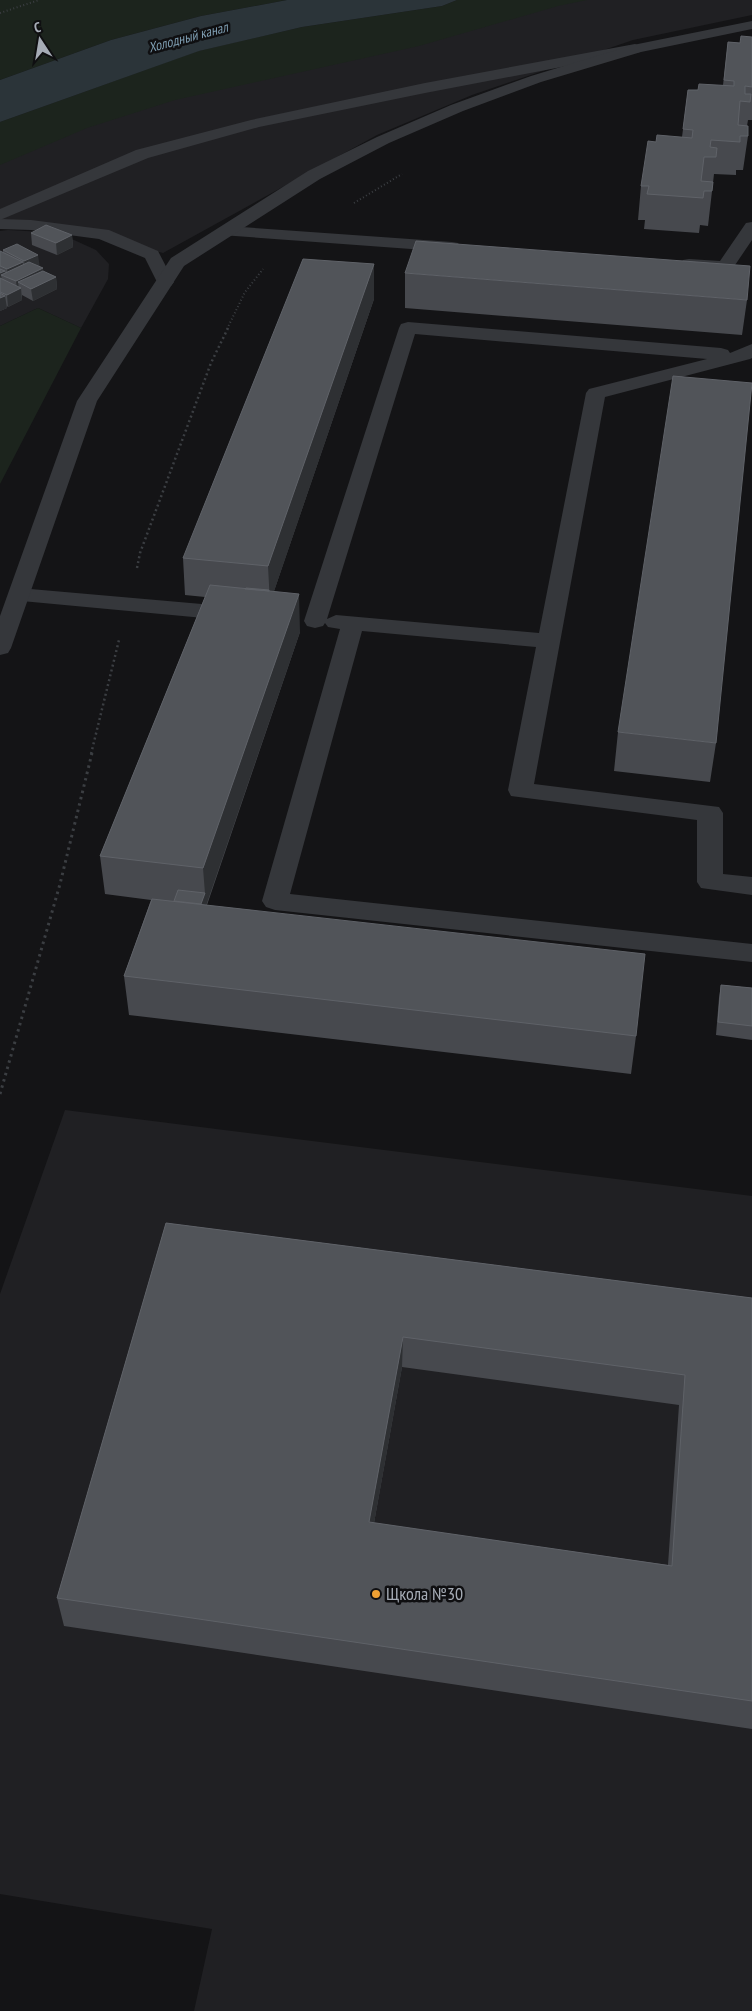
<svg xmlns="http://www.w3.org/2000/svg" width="752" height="2011" font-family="'PT Sans Narrow',sans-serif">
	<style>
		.built { fill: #202023 }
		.green { fill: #1c241d }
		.water { fill: #2b3439 }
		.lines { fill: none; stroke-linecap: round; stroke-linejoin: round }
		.path-far2 { stroke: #3b3e42; stroke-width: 2; stroke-dasharray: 1 2.5; stroke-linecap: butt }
		.path-far1 { stroke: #3b3e42; stroke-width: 2.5; stroke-dasharray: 2 3; stroke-linecap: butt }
		.path { stroke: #3b3e42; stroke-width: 3; stroke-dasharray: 2.5 4; stroke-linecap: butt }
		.service { fill: #35373b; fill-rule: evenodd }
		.minor { fill: #35373b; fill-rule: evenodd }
		.tertiary { fill: #35373b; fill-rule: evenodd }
		.wall { fill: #47494e; fill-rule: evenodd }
		.shaded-wall { fill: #2e3033 }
		.building { fill: #515459; stroke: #5f6268; fill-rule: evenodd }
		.poi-dot { fill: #eea034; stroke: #0f0f11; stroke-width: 2 }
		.labels { text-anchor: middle; stroke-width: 5; stroke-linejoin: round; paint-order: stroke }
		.far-water-label { font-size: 14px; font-style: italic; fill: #7e9db1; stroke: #0f0f11 }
		.near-poi-label { font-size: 18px; fill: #a6acb6; stroke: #0f0f11; text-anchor: start }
	</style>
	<rect width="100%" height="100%" fill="#141416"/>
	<path class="built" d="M554 0H752V15L633 40 472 95 377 135 163 253 46 223H0V157L122 106Z
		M8 230 43 232 74 240 96 250 109 264 108 279 81 328 38 308 0 326V231Z
		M65 1110 752 1196V2011H194L212 1929 0 1894V1294Z"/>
	<path class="green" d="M0 0H287L201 16 111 40 0 80Z
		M457 0H587L558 6 419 46 175 100 87 128 0 165V122L198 51 302 27 442 6Z
		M38 308 81 328 0 484V326Z"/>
	<path class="water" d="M287 0H457L442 6 302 27 199 51 0 122V80L111 40 201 16Z"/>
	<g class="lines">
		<path class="path-far2" d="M0 13 39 0
			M354 203 402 174
			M227 329 245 292 263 269"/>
		<path class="path-far1" d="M137 568 140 553 211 363 228 328
			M91 754 119 640"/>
		<path class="path" d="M0 1094 60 884 92 753"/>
		<path class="service" d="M0 219 31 220 109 230 158 251 174 282 171 286 165 287 159 286 145 258 99 239 31 230 0 229Z
			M752 222V240L731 271C717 274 697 271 683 268L680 264 683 260 689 259 720 261 746 223Z
			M227 226 452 242 458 243 461 247 458 251 452 252 221 235 218 231 221 227Z
			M408 322 721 348 728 350 730 353 752 344V358L750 359 605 397 534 784 719 807 723 813V874L752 877V895L701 888 697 882V820L511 796 508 790 536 647 362 631 290 894 752 944V962L275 910 266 907 262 901 340 629 328 627 325 623 323 626 315 628 307 626 304 621 399 328 401 324ZM415 334 707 359 589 389 586 393 539 633 336 615 327 619Z
			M19 588 236 607 244 609 247 614 244 619 236 621 11 600 8 595 11 590Z"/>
		<path class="minor" d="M635 44 640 46 643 49 640 52 425 93 259 127 148 158 0 220V209L136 150 251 120 425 83Z"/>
		<path class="tertiary" d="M752 21V29L641 52 541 82 463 111 389 143 320 179 184 266 97 401 11 648 8 653 0 655V616L77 401 171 258 308 171 377 137 451 105 531 76 633 45Z"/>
	</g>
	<path class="wall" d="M752 37V120H748L747 126 748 136 743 170H736V175L714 174 708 226 700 225 699 233 644 229 645 220H638L641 186 656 142 682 137 688 90H698L723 85 728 42 740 43Z
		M31 233 72 235 73 247 57 255 32 245Z
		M3 250 39 266 43 271 56 277 57 289 33 301 22 295V300L8 307 7 306V308L0 311V251L3 252Z
		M374 264V299L274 591 300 632 207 905 636 1036 631 1074 129 1015 124 976 151 900 105 894 100 856 205 597 185 595 183 558Z
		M405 273 747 300 742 335 405 308Z
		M618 732 716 743 710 782 614 771Z
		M721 985 752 988V1040L716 1035 719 998Z
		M166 1223 752 1298V1729L64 1626 57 1598ZM402 1367 679 1405 668 1565 374 1523Z"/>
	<path class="shaded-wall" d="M72 235 73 247 57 255 56 243Z
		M38 255 40 268 26 273 24 261Z
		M23 262 24 274 8 278 7 269Z
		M374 264V299L270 603 268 566Z
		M43 268 44 280 18 282 19 289 21 288 22 300 8 307 7 295 17 290 16 281Z
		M5 271V277L1 275 3 285 0 286V273Z
		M56 277 57 289 33 301 31 289Z
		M5 296 7 308 0 311V298Z
		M299 594 300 632 206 906 203 868Z
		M205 893 206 907 193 927Z
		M403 1337 402 1367 369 1551V1522Z"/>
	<path class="building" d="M741 36 752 37V87L745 86V94H751L750 102 740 101 738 125 748 126V136H740V142L711 140 710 147 717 148 716 157H704L701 181 713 182 712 191H704L703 198 647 194 649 186H641L648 141 656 142 657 135 692 138 693 130 683 129 688 90H698L699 84 734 86V81L724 80 728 42 740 43Z
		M46 225 72 235 56 243 31 233Z
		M416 241 750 266 747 300 405 273Z
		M17 244 38 255 24 261 3 250Z
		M0 251 23 262 7 269 0 266Z
		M303 259 374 264 268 566 183 558Z
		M29 262 43 268 16 281 1 275Z
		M0 269 5 271 0 273Z
		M43 271 56 277 31 289 18 282Z
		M0 278 21 288 7 295 0 292Z
		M0 293 5 296 0 298Z
		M673 376 752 383 716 743 618 732Z
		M210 585 299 594 203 868 100 856Z
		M246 588 269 590V591L245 589Z
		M178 890 205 893 201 904 174 901Z
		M152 899 645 954 636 1036 124 976Z
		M721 985 752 988V1026L718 1022Z
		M166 1223 752 1298V1701L57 1598ZM403 1337 685 1375 672 1566 369 1522Z"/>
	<circle class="poi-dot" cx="376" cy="1594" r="5"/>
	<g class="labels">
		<g class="far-water-label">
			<text transform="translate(188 37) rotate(-15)" y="5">Холодный канал</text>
		</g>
		<g class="near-poi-label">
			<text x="386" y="1600">Щкола №30</text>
		</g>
	</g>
	<g transform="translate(40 40) rotate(348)" stroke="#0f0f11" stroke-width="4" paint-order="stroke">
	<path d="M0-4L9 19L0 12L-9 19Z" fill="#a6acb6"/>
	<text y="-8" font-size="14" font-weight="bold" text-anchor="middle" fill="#a6acb6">С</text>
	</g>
</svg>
